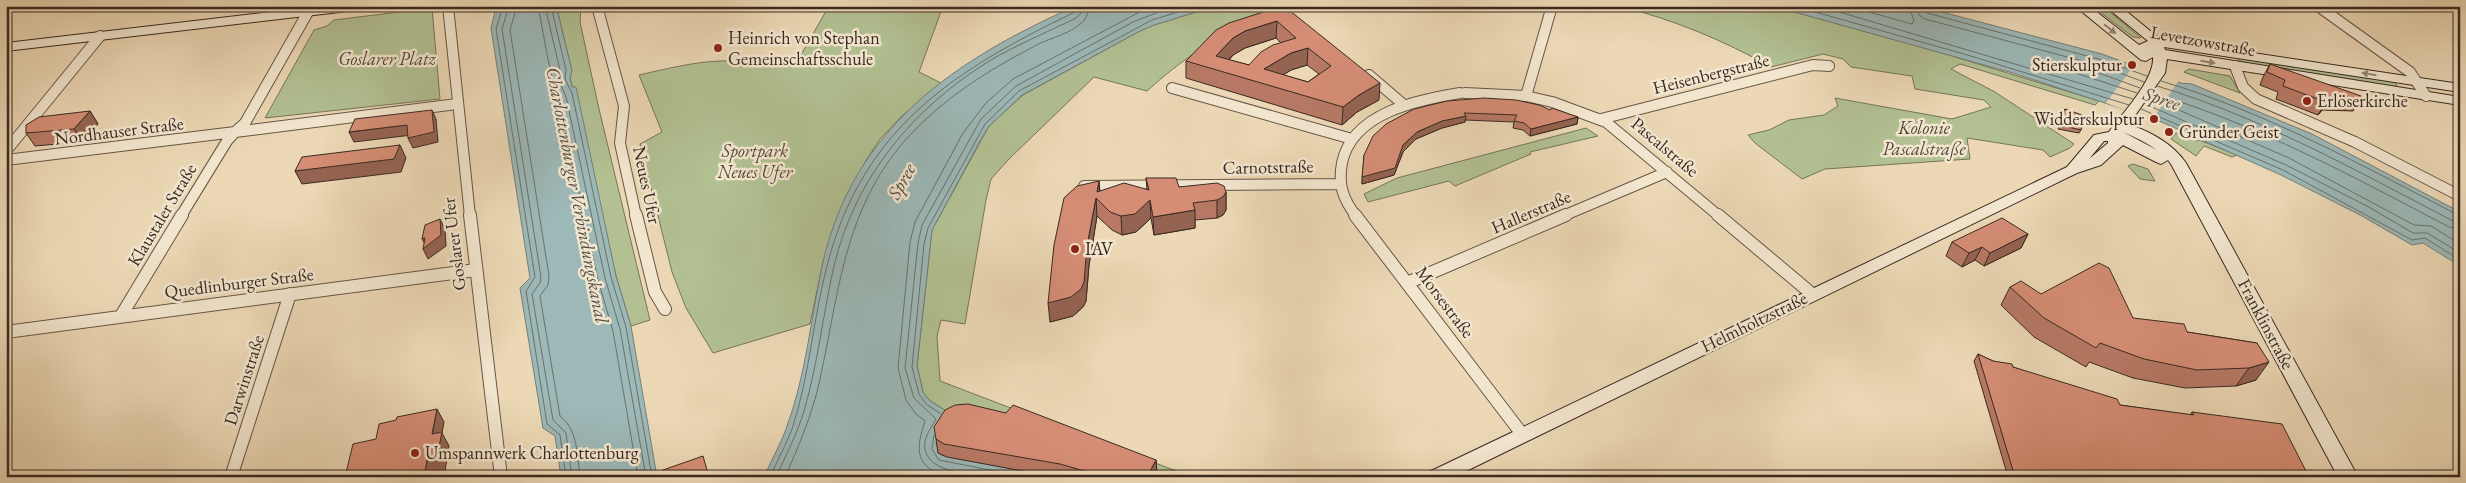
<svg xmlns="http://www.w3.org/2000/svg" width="2466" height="483" font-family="'EB Garamond',serif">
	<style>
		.green { fill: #b2c092; stroke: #76755a }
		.water { fill: #9cb8b7; stroke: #747f7b }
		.pier { fill: #ecd8b5 }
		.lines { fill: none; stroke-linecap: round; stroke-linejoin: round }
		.shore { stroke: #6a716c; stroke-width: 1 }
		.street-far1-casing { stroke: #665647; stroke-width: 12 }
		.street-casing { stroke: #665647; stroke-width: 14 }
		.secondary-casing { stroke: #392a22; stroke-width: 2 }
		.street-far1 { stroke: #f3e6cf; stroke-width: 10 }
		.street { stroke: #f3e6cf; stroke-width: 12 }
		.secondary { fill: #f3e6cf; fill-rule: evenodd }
		.wall { fill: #b77965; stroke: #392a22; fill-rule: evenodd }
		.shaded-wall { fill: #956352; stroke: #392a22 }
		.building { fill: #d58d75; stroke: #392a22; fill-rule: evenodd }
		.oneway { fill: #968878 }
		.poi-dot { fill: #8f2418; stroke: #f3e6cf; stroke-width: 2 }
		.labels { text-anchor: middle; stroke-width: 5; stroke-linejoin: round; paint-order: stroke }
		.poi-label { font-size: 18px; fill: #392a22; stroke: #f3e6cf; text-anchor: start }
		.street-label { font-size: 18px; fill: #392a22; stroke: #f3e6cf }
		.park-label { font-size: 18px; font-style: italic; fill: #514838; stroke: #f3e6cf }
		.water-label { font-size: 19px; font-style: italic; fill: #524e47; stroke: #f3e6cf }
	</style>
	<rect width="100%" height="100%" fill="#ecd8b5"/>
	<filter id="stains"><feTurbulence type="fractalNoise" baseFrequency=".004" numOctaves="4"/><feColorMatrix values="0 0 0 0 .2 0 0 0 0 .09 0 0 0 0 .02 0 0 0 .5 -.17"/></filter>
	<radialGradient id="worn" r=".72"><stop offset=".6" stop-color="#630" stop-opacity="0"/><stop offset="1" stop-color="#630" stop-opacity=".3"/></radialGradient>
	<path class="green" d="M555 6H581L580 22 599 109 650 320 631 326 616 276 570 77 572 71 557 9Z
		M829 6H943L919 72 941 83 902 116 880 139 865 162 823 262 810 324 713 353 686 308 672 272 640 144 662 132 639 75C666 69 693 62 720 61 746 59 774 68 798 60Z
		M1216 6H1295C1236 25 1193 49 1147 91L1094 77 1009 159 991 179 986 200 965 324 941 320 937 336 940 381 1192 477H1165L1081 444 949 413 929 400 923 392 917 366 932 230 989 126 1023 95 1138 32 1154 25Z
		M1619 6H1773L1939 52 2099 101 2095 105 1960 64 1951 69 1995 92 2074 144 2070 148 2050 157 2043 150 1967 138 1970 159 1825 169 1802 179 1755 143 1748 135 1769 130 1789 120 1824 115 1838 106 1835 98 1952 119 1991 107 1984 100 1915 89 1912 76 1851 67 1843 59 1823 54 1771 67C1723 40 1672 19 1619 6Z
		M2092 6H2103L2141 38 2133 37Z
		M432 8 440 99 265 118 314 30 327 26 334 20Z
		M2238 58 2394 81 2399 89 2240 63Z
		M2189 69 2230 76 2240 93 2184 72Z
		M1586 128 1598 136 1530 152 1531 154 1455 186 1449 181 1368 202 1364 194 1397 178Z
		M2176 133 2197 141 2199 140 2237 155 2232 157 2204 146 2196 156 2171 139Z
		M2133 164 2148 169 2155 181 2140 179 2128 166Z"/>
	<path class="water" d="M499 6H555L557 9 572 71 570 78 572 87H576L616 276 631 326 657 477H561L555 436 543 428 520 288 530 278 491 28 495 12Z
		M1076 6H1216L1154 25 1138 32 1022 95 999 117 989 126 980 141 932 230 917 366 923 392 929 400 949 413 936 444 941 455 1055 477H764C771 461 780 445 786 429 806 376 811 317 823 262 854 127 956 59 1076 6Z
		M1773 6H1919L2102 54 2181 83 2192 84 2312 134 2460 212V266L2423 243 2412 245 2362 216 2281 175 2157 120 2013 73Z"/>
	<path class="pier" d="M2134 65 2179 80 2152 120 2106 103Z"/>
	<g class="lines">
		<path class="shore" d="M503 6 496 29 535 277 526 291 547 424 560 435 566 477
			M509 6 502 29 541 277 540 283 532 294 553 420 566 433 572 477
			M517 6 510 30 549 276 548 285 540 296 560 416C578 430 577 455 580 477
			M538 6C544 35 549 73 559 100L598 280 613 331 638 477
			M545 6 560 70 559 80 566 97 605 278 620 329 646 477
			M551 6 566 70 565 79 572 93 611 277 626 327 652 477
			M1794 6 1971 56 2129 105
			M1819 6 2133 99
			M1847 6 1912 24 1914 21 1909 6
			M1916 6 1919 15 1925 19 2101 66 2144 82
			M1923 6 1927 13 2102 60 2147 76
			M2161 81C2266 112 2363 166 2460 216
			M2157 86C2261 117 2357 171 2453 221L2460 222
			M2137 93 2048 64 2046 61 2099 73 2140 88
			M2153 93C2258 125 2352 176 2449 227L2460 229
			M2149 97 2289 158 2414 225 2431 226 2460 244
			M2145 104 2286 165 2367 206 2413 233H2427L2460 253
			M2141 109 2283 170 2412 240 2425 238 2460 260
			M941 414 926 404 919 394 912 367 924 244 928 228 985 124 1019 91 1152 20 1197 6
			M934 435 932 449 939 460 1026 477
			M770 477C777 461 786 445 792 429 810 375 813 317 828 262 864 127 955 70 1073 13L1076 6
			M776 477C786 455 797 434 804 411 818 363 823 314 834 266 855 177 914 107 991 60 1018 44 1048 32 1076 18L1081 13 1082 6
			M785 477C798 448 810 419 818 388 839 297 842 209 909 136 943 99 987 71 1031 48 1046 39 1065 36 1079 25 1086 20 1088 14 1090 6
			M948 477C915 467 915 451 925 421L915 413 906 400 898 368 910 242 915 222 963 133 986 103 1013 79 1151 6
			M991 477C970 474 920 473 925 441 927 433 932 426 936 419L914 398 905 368 918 243 922 225 981 119 1016 86 1133 22 1174 6"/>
		<defs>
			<path id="street-far1" d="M448 6 470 216
				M597 6 624 106 620 143 636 216
				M2318 6 2410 72 2426 96
				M308 12 245 123 235 132 457 104
				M2235 66 2243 87 2256 99 2355 142 2460 196
				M1369 75 1404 105
				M1172 88 1352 139
				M1465 93 1526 96 1552 102 1606 122 1719 216
				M1526 96 1552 6
				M1601 119 1813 65 1829 66
				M6 151 100 36
				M6 160 235 132
				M1084 186 1339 184
				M181 216 227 141 235 132
				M1356 216C1343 199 1338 185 1342 163 1352 113 1417 100 1460 93
				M1563 216 1667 172"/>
			<path id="street" d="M470 215 501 477
				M636 215 655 292 665 309
				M1355 215 1522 434
				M1718 215 1812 294
				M1407 283 1566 215
				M121 316 182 215
				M6 332 476 270
				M231 477 290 294"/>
			<path id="secondary" d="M322 6H363L357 10 6 51V43Z
				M2075 6H2089L2139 45 2148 41 2105 6H2120L2160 39 2460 84V92L2164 47 2165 50 2460 97V105L2167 59 2165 73 2129 124C2152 133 2172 143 2186 163L2358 477H2338L2171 164 2168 160 2161 164 2156 162 2123 145 2101 165 2077 173 1454 477H1426L1429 472 2067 167 2094 135 2109 132C2122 114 2155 79 2153 57L2146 61 2141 60ZM2123 132C2135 137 2147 143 2157 150ZM2104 141H2108V143L2089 159Z"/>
		</defs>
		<use href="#street-far1" class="street-far1-casing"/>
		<use href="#street" class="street-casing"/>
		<use href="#secondary" class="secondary-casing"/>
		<use href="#street-far1" class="street-far1"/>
		<use href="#street" class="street"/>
		<use href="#secondary" class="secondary"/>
	</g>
	<path class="wall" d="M1282 6 1379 100 1357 112 1342 125 1186 78V61ZM1276 38 1281 43 1249 65 1229 60 1233 55 1245 48ZM1307 65 1319 74 1308 82 1283 75 1291 70Z
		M2270 64 2361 99 2353 111 2322 110 2318 115 2276 99 2278 92 2260 85 2263 77Z
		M1414 109 1550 110 1578 117 1577 124 1530 136 1523 130 1513 128 1514 122 1465 120V122L1442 128 1416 139 1403 152 1394 175 1362 184 1364 155Z
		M2065 109 2081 130 2079 133 2058 129Z
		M90 111 98 124 82 142 35 146 26 133Z
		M1146 178 1179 187 1226 192V210L1223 215 1217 218 1195 220V228L1154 235 1151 218 1136 232 1122 235 1112 230 1097 216 1089 265 1086 301 1083 307 1073 316 1050 322 1099 181 1100 191 1147 189Z
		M2028 234 2021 248 1984 266 1975 260 1962 267 1946 256 1952 242Z
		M2010 287 2187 332 2257 343 2256 380 2236 386 2185 388 2133 378 2089 362 2086 367 2034 337 2001 305Z
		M1978 354 1993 361 2013 367 2120 405 2190 415 2192 412 2309 477H2008L1974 361Z
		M936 439 1156 460 1157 474 1155 477H1055L947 457 938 453Z"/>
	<path class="shaded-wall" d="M1277 21 1276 38 1245 48 1233 55 1219 70 1216 56 1233 38 1245 31Z
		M1308 48 1307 65 1291 70 1267 85 1264 69 1291 53Z
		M1380 83 1379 100 1357 112 1342 125 1343 107 1359 95Z
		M2330 98 2322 110 2318 115 2326 102Z
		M432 110 436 119 438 142 413 148 408 138Z
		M90 111 98 124 82 142 74 129Z
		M1466 116 1465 122 1442 128 1416 139 1403 152 1394 175 1362 184V177L1403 145 1417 132 1442 121Z
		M1578 117 1577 124 1530 136 1531 129Z
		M407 125 412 135 354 142 349 132Z
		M400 145 406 158 401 172 302 184 295 171Z
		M1099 181 1100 199 1097 192Z
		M1226 192V210L1223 215 1217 218V200Z
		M1096 198 1097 216 1089 265 1086 301 1083 307 1073 316 1050 322 1048 303 1087 246Z
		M1150 200 1151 218 1136 232 1122 235 1121 216Z
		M1195 210V228L1154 235 1153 217Z
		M440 219 445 229 446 246 428 259 423 249 426 246 422 239Z
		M2028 234 2021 248 1984 266 1990 253Z
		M1982 247 1975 260 1962 267 1969 253Z
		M2269 362 2256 380 2236 386 2249 368Z
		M437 409 444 422 442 433 449 446 445 471 435 473 434 477H424Z
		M1156 460 1157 474 1155 477H1147Z"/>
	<path class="building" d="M1282 6 1294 14 1380 83 1359 95 1343 107 1186 61 1216 30 1229 23ZM1277 21 1296 38 1273 45 1261 52 1249 65 1216 56 1233 38 1245 31ZM1308 48 1331 66 1308 82 1264 69 1291 53Z
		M2270 64 2361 96V99L2330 98 2326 102 2283 86 2285 80 2267 72Z
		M1484 98 1516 100 1539 105 1550 110 1552 108 1578 117 1531 129 1524 123 1514 121 1517 115 1464 113 1466 116 1442 121 1417 132 1403 145 1395 168 1362 177 1364 155 1373 136 1386 124 1414 109 1447 101Z
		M2065 109 2085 116 2081 130 2059 125Z
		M432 110 434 132 408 138 407 125 349 132 355 119Z
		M90 111 74 129 26 133V125L39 117Z
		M400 145 394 159 295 171 302 157Z
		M1146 178H1176L1179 187 1217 183 1224 186 1226 192 1223 197 1217 200 1193 203 1195 210 1153 217 1150 200 1135 214 1121 216 1110 212 1096 198 1087 246 1084 282 1081 289 1071 297 1048 303 1054 245 1064 198 1077 186 1099 181 1097 192 1124 183 1149 190Z
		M2002 218 2028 234 1990 253 1982 247 1969 253 1952 242Z
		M440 219 441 235 423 249 425 238 422 239 425 225Z
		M2099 263 2109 268 2133 318 2184 324 2187 332 2257 343 2269 362 2249 368 2197 370 2144 359 2100 343 2096 348 2044 318 2010 287 2021 281 2041 294Z
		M1978 354 1993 361 2012 364 2013 367 2117 399 2120 405 2194 415 2192 412 2282 424 2309 477H2015Z
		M968 404 1006 413 1013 405 1156 460 1147 477H1105L1060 464 944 444 936 439 934 427 945 410 955 405Z
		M437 409 432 434 442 432 437 457 427 460 424 477H345L353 444 376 439 379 424 396 420 397 417Z
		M703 456 709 477H665L663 470Z
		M189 475V477H178Z"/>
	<defs><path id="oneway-solid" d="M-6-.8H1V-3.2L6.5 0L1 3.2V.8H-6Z" transform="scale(1.25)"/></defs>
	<g class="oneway">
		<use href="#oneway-solid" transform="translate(2110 29) rotate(38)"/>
		<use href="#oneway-solid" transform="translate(2208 62) rotate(9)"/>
		<use href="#oneway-solid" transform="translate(2369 74) rotate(-171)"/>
	</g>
	<g class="poi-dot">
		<circle cx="718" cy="48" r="5"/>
		<circle cx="2132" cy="65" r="5"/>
		<circle cx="2307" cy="101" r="5"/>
		<circle cx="2154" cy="119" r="5"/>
		<circle cx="2169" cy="132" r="5"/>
		<circle cx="1075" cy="249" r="5"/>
		<circle cx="415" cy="453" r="5"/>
	</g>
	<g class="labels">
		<g class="poi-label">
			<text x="728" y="44">Heinrich von Stephan<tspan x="728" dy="21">Gemeinschaftsschule</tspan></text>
			<text x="2122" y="71" text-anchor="end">Stierskulptur</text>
			<text x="2317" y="107">Erlöserkirche</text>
			<text x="2144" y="125" text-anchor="end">Widderskulptur</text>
			<text x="2179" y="138">Gründer Geist</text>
			<text x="1085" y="255">IAV</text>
			<text x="425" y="459">Umspannwerk Charlottenburg</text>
		</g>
		<g class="street-label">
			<text transform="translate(2203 41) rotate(10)" y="6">Levetzowstraße</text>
			<text transform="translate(1711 74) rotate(-14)" y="6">Heisenbergstraße</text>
			<text transform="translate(119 131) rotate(-7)" y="6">Nordhauser Straße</text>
			<text transform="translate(1665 147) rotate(40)" y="6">Pascalstraße</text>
			<text transform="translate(1268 167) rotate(-1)" y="6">Carnotstraße</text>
			<text transform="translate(647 185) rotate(78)" y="6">Neues Ufer</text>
			<text transform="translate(1531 212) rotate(-23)" y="6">Hallerstraße</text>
			<text transform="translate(162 215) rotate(-59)" y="6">Klaustaler Straße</text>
			<text transform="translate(454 244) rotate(-97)" y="6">Goslarer Ufer</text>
			<text transform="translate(239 283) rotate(-7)" y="6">Quedlinburger Straße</text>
			<text transform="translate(1445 302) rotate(53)" y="6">Morsestraße</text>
			<text transform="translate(1754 322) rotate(-26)" y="6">Helmholtzstraße</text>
			<text transform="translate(2266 324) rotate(62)" y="6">Franklinstraße</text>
			<text transform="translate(244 380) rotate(-72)" y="6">Darwinstraße</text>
		</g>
		<g class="park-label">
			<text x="387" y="65">Goslarer Platz</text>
			<text x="1924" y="134">Kolonie<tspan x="1924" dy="21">Pascalstraße</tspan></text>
			<text x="755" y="157">Sportpark<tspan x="755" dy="21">Neues Ufer</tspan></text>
		</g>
		<g class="water-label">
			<text transform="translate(2162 98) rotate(18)" y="7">Spree</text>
			<text transform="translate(901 181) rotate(-61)" y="7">Spree</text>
			<text transform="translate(578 195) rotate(79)" y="7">Charlottenburger Verbindungskanal</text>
		</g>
	</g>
	<rect width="2466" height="483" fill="none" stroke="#ecd8b5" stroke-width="25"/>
	<rect x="8" y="8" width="2451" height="468" fill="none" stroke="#392a22" stroke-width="2.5"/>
	<rect x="12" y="12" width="2441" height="458" fill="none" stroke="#392a22"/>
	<rect width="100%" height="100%" filter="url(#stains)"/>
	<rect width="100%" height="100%" fill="url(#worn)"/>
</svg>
